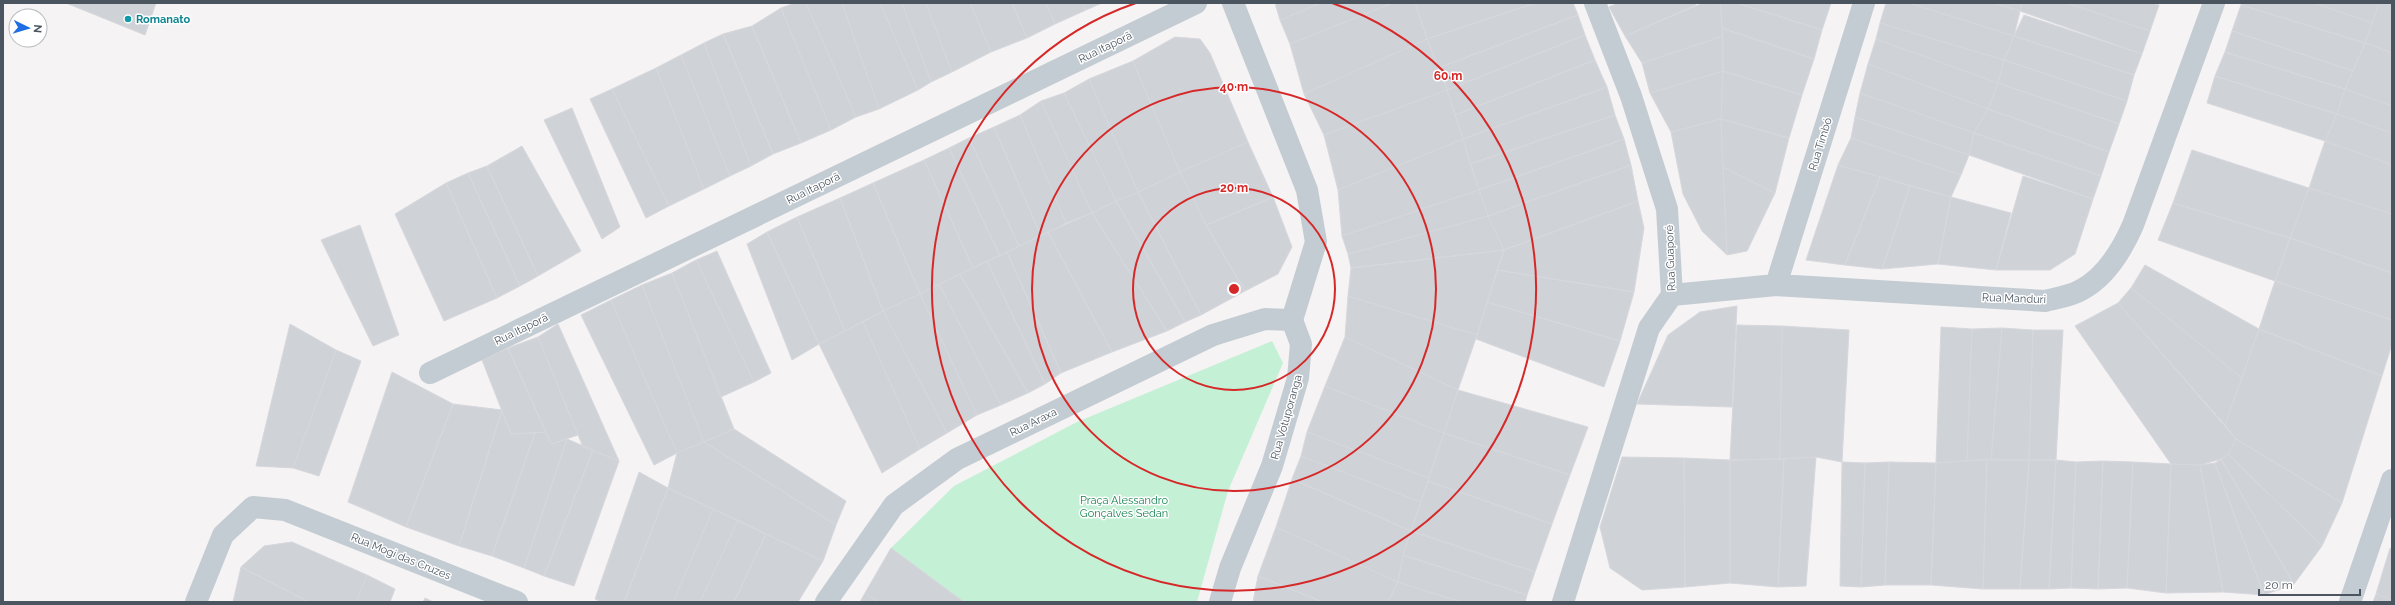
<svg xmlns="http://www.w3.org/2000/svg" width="2395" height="605" font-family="Raleway,sans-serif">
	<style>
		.green { fill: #c4f0d6 }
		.building { fill: #cfd2d7; stroke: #d7d8dd }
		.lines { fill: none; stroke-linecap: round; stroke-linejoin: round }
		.minor { stroke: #c4ccd3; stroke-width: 22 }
		.tertiary { stroke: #c4ccd3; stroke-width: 22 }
		.ring { fill: none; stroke: #d62828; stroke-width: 2 }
		.culture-dot { fill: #0f9aa8; stroke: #fff; stroke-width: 1.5 }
		.labels { text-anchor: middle; stroke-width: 3; stroke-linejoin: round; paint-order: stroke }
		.culture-label { font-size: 11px; font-weight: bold; fill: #0d838f; stroke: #fff; text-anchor: start }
		.street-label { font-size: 11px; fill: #4a5560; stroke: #fff }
		.park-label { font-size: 11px; fill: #1a8352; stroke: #fff }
		.centre { fill: #d62828; stroke: #fff; stroke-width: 2 }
		.ring-label { font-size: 12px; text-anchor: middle; font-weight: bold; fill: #d62828; stroke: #fff; stroke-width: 3; stroke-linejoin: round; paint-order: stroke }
	</style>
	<rect width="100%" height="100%" fill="#f5f3f3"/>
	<path class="green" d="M1272 341 1283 363 1228 491 1197 602H964L891 548 954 486 1077 422Z"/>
	<path class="building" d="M66 3H156L145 35Z
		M795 3H806L856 117 831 130 781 8Z
		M806 3H842L879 109 856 117Z
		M842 3H880L918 90 879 109Z
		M880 3H902L931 82 918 90Z
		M902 3H926L952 72 931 82Z
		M926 3H970L991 52 952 72Z
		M970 3H1012L1027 38 991 52Z
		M1012 3H1046L1055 24 1027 38Z
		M1046 3H1082L1086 10 1055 24Z
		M1082 3H1102L1086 10Z
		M1275 3H1321L1280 20Z
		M1321 3H1393L1290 44 1280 20Z
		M1393 3H1415L1427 39 1304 94 1290 44Z
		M1415 3H1536L1427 39Z
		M1536 3H1573L1578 15 1438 68 1427 39Z
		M1618 3H1695L1696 5 1625 36 1609 7Z
		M1703 3H1720L1723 36 1642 63 1625 36Z
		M1720 3H1737L1822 30 1814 59 1722 28Z
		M1737 3H1831L1822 30Z
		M1886 3H1909L2014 36 2004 60 1880 23Z
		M1909 3H1993L2020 11 2014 36Z
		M1993 3H2022L2020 11Z
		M2022 3H2067L2150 31 2142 54 2020 11Z
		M2067 3H2151L2159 5 2150 31Z
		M2242 3H2315L2372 23 2365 43 2241 5Z
		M2315 3H2379L2372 23Z
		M2379 3H2392V53L2365 43Z
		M2241 5 2365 43 2353 71 2232 31Z
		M781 8 831 130 801 143 752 26Z
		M1578 15 1585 35 1447 90 1438 68Z
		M2024 15 2142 54 2134 75 2014 36Z
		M1880 23 2004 60 1998 83 1876 39Z
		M752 26 801 143 773 154 723 34Z
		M1722 28 1814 59 1802 95 1723 71Z
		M2232 31 2353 71 2345 89 2225 52Z
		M723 34 773 154 751 166 704 43Z
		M1585 35 1595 60 1455 115 1447 90Z
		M1723 36V71L1650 93 1642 63Z
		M2014 36 2134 75 2127 101 2004 60Z
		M1175 37 1200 39 1210 53 1248 142 1180 172 1133 61Z
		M1427 39 1447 90 1324 135 1304 94Z
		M1876 39 1998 83 1988 109 1868 64Z
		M704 43 751 166 730 176 681 55Z
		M2365 43 2392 53V106L2345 89Z
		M2225 52 2345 89 2337 114 2215 76Z
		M681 55 730 176 704 189 656 68Z
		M1595 60 1607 87 1463 139 1455 115Z
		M2004 60 2127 101 2119 124 1998 83Z
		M1133 61 1180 172 1138 192 1089 79Z
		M1868 64 1988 109 1974 133 1860 93Z
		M656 68 704 189 669 206 612 89Z
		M1723 71 1721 119 1671 132 1650 93Z
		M1723 71 1802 95 1789 138 1721 119Z
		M2215 76 2337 114 2325 141 2207 103Z
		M1089 79 1138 192 1116 201 1064 93Z
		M1998 83 2119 124 2109 152 1988 109Z
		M1607 87 1615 115 1470 164 1463 139Z
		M612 89 669 206 646 218 590 99Z
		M2345 89 2392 106V133L2337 114Z
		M1447 90 1463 139 1338 190 1324 135Z
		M1064 93 1116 201 1092 213 1041 101Z
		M1860 93 1974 133 1969 155 1855 117Z
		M1041 101 1092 213 1066 223 1020 115Z
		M572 108 620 227 602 239 544 120Z
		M1988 109 2109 152 2101 176 1974 133Z
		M2337 114 2392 133V165L2325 141Z
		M1020 115 1066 223 1041 236 994 127Z
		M1615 115 1624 139 1479 190 1470 164Z
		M1855 117 1969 155 1961 175 1851 138Z
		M1721 119 1723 167 1727 255 1702 231 1683 194 1671 132Z
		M1721 119 1789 138 1775 193 1723 167Z
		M994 127 1041 236 1019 246 969 138Z
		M1974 133 2101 176 2093 199 1969 155Z
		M969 138 1019 246 1000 256 949 148Z
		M1851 138 1961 175 1951 197 1838 165Z
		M1463 139 1479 190 1342 236 1338 190Z
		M1624 139 1631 165 1488 216 1479 190Z
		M2325 141 2392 165V214L2309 188Z
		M1248 142 1273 197 1206 225 1180 172Z
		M522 146 581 251 538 276 487 166Z
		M949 148 1000 256 973 268 924 160Z
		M2192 150 2309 188 2290 238 2173 203Z
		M924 160 973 268 920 294 873 183Z
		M1631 165 1638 201 1504 250 1488 216Z
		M1838 165 1880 177 1845 265 1806 260Z
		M487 166 538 276 520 286 468 173Z
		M1723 167 1775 193 1747 251 1727 255Z
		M1180 172 1206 225 1245 291 1201 315 1138 192Z
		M468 173 520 286 497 298 446 183Z
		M2023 176 2093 199 2075 254 2050 270H1996Z
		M1880 177 1910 186 1882 269 1845 265Z
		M446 183 497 298 444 321 395 214Z
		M873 183 920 294 883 311 840 198Z
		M1910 186 1951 197 1938 264 1882 269Z
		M2309 188 2392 214V273L2290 238Z
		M1479 190 1488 216 1348 254 1342 236Z
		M1138 192 1201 315 1185 322 1116 201Z
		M1273 197 1292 247 1278 274 1245 291 1206 225Z
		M1951 197 2011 213 1996 270 1938 264Z
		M840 198 883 311 845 331 797 217Z
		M1116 201 1185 322 1167 331 1092 213Z
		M1638 201 1644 228 1634 292 1497 270 1504 250Z
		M2173 203 2290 238 2275 281 2158 240Z
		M1092 213 1167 331 1112 352 1048 232Z
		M1488 216 1504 250 1351 268 1348 254Z
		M797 217 845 331 819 344 767 232Z
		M360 225 399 335 373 346 321 240Z
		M767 232 819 344 792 360 747 244Z
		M1048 232 1112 352 1061 373 1007 252Z
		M2290 238 2392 273V320L2275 281Z
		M1504 250 1477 335 1348 296 1351 268Z
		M717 251 771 373 754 382 696 260Z
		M1007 252 1061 373 1045 384 987 261Z
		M696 260 754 382 721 397 672 273Z
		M987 261 1045 384 1028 393 960 274Z
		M2145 265 2259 329 2242 378 2131 288Z
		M1497 270 1634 292 1620 341 1487 302Z
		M672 273 734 429 704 442 642 285Z
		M960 274 1028 393 1001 405 939 284Z
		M2275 281 2392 320V344L2382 376 2259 329Z
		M939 284 1001 405 977 415 920 294Z
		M642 285 704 442 677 453 611 300Z
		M2131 288 2242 378 2225 425 2118 303Z
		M920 294 977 415 947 433 883 311Z
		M1348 296 1477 335 1458 390 1345 337Z
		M611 300 677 453 654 465 581 315Z
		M1487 302 1620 341 1604 387 1476 339Z
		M2118 303 2236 439 2228 454 2221 459 2200 465 2171 464 2075 326Z
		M1737 306 1732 407 1637 404 1668 335 1700 312Z
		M883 311 947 433 920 449 863 322Z
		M863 322 920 449 882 473 819 344Z
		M290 324 336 350 293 468 256 466Z
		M558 324 619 461 583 447 538 337Z
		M1737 325 1782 326 1780 459 1730 460Z
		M1782 326 1849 330 1842 462 1816 457 1780 459Z
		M1941 327 1972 329 1967 461 1936 463Z
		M2002 328 2033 330 2029 460H1991Z
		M2002 328 1991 460 1967 461 1972 329Z
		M2259 329 2382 376 2342 503 2236 439 2225 425Z
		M2033 330H2063L2056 460H2029Z
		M538 337 578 435 551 444 508 348Z
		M1345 337 1458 390 1444 433 1325 386Z
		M508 348 546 432 511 434 482 360Z
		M336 350 361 361 319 476 293 468Z
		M392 372 453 404 406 527 348 502Z
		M1325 386 1444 433 1429 478 1307 432Z
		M1458 390 1588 427 1570 475 1444 433Z
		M453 404 502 410 459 546 406 527Z
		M502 410 511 434 535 433 492 556 459 546Z
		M734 429 846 501 836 525 704 442Z
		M546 432 551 444 567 439 524 568 492 556 535 433Z
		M1307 432 1429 478 1421 502 1301 456Z
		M1444 433 1570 475 1552 524 1428 481Z
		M567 439 593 450 544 576 524 568Z
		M2236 439 2342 503 2322 546 2228 454Z
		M704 442 836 525 823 561 668 488 677 453Z
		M593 450 619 461 574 586 544 576Z
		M2228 454 2322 546 2294 584 2221 459Z
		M1301 456 1421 502 1411 531 1292 479Z
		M1622 457 1684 458 1685 587 1642 590 1610 568 1600 527Z
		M1816 457 1806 586 1778 587 1784 459Z
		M1684 458 1730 460V583L1685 587Z
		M1784 459 1778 587 1730 583V460Z
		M1987 459 1983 589 1931 585 1936 463Z
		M1987 459 2029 460 2020 589H1983Z
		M2221 459 2294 584 2264 595 2215 463Z
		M2029 460H2056L2049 589H2020Z
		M2056 460 2076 462 2071 588 2049 589Z
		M2103 461 2098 589 2071 588 2076 462Z
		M2103 461 2133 462 2127 588 2098 589Z
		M1842 462 1865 463 1861 587 1840 586Z
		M1889 462 1885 585 1861 587 1865 463Z
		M1889 462 1936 463 1931 585H1885Z
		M2133 462 2171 464 2166 593 2127 588Z
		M2215 463 2264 595 2223 592 2200 465Z
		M2171 464 2200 465 2223 592 2166 593Z
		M639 472 668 488 624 602H601L595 599Z
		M1292 479 1411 531 1403 555 1398 582 1276 527Z
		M1428 481 1552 524 1535 572 1411 531Z
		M668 488 713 509 673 602H624Z
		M713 509 738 520 700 602H673Z
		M738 520 766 534 734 602H700Z
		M1276 527 1398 582 1388 602H1323L1258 576Z
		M1411 531 1535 572 1527 595 1403 555Z
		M766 534 823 561 798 602H734Z
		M292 542 367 575 356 602H309L241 567 264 546Z
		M891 548 964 602H878L865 593Z
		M2390 548 2392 549V600L2376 594Z
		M1403 555 1527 595 1525 602H1461L1398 582Z
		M241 567 309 602H233Z
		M367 575 395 589 390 602H356Z
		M1258 576 1323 602H1253Z
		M1398 582 1461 602H1388Z
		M865 593 878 602H860Z
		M2376 594 2392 600V602H2373Z
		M425 598 433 602H423Z"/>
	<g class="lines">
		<path class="minor" d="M1233 3 1307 190 1316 242 1292 320
			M1776 285 1864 3
			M1672 295 1776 285 2045 301C2057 298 2071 296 2081 290 2106 277 2122 250 2133 225L2214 3
			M430 373 1196 3
			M1563 602 1649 328 1672 295 1667 209 1631 96 1595 3"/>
		<path class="tertiary" d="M196 602 223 535 253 507 285 510 517 602
			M826 602 894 505 957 459 1213 335 1265 319 1292 320 1301 344 1298 378 1272 466 1230 568 1220 602
			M2350 602 2392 480"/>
	</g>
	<g class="ring">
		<circle cx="1234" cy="289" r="101"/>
		<circle cx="1234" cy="289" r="202"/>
		<path d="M1332 3A302 302 0 1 1 1136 3"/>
	</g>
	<circle class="culture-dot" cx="128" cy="19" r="4"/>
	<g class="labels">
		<g class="culture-label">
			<text x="136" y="23">Romanato</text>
		</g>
		<g class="street-label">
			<text transform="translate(1105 47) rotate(-26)" y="4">Rua Itaporã</text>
			<text transform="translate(1820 144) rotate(-73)" y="4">Rua Timbó</text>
			<text transform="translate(813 188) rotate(-26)" y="4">Rua Itaporã</text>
			<text transform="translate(1670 258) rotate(-92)" y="4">Rua Guaporé</text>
			<text transform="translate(2014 298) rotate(2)" y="4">Rua Manduri</text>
			<text transform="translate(521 329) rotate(-26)" y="4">Rua Itaporã</text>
			<text transform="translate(1286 417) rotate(-74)" y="4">Rua Votuporanga</text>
			<text transform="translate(1033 422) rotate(-26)" y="4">Rua Araxa</text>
			<text transform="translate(401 556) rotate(22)" y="4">Rua Mogi das Cruzes</text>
		</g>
		<g class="park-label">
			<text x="1124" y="504">Praça Alessandro<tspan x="1124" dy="13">Gonçalves Sedan</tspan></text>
		</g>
	</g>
	<circle cx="1234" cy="289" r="6" class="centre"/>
	<g class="ring-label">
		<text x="1448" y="80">60 m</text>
		<text x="1234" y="91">40 m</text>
		<text x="1234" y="192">20 m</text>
	</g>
	<rect width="2395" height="605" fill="none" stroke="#4a5560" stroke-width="8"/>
	<g transform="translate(28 28) rotate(95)"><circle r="19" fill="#ffffff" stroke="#b7bbbf"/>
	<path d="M0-3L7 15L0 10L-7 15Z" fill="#1e6de3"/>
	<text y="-6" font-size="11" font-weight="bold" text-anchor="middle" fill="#4a5560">N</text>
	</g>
	<path d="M2259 589v6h101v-6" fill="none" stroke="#4a5560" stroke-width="2"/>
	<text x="2265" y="589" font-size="12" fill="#4a5560" stroke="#ffffff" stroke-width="3" paint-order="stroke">20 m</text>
</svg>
